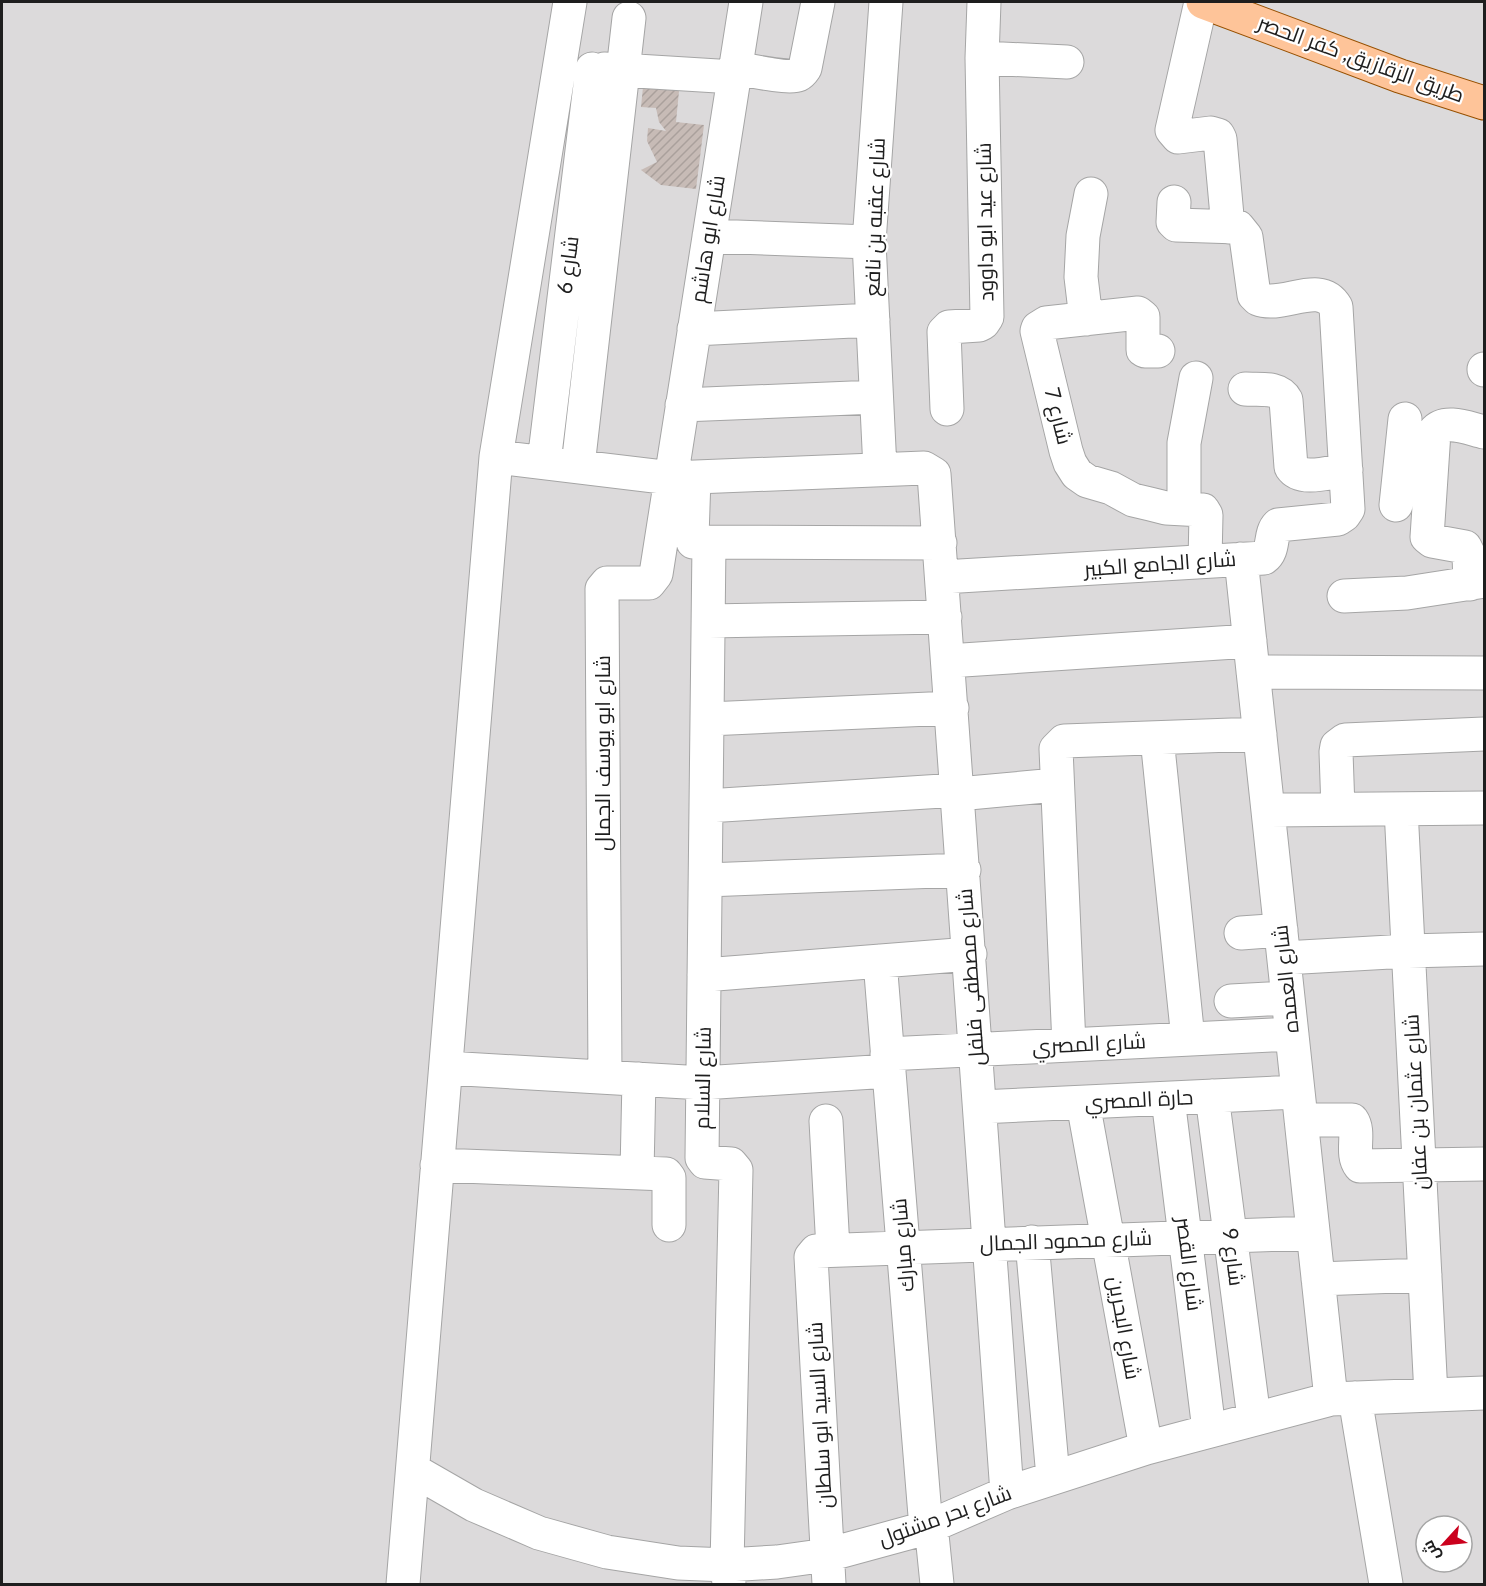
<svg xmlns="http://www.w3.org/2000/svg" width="1486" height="1586" font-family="Lato,Cairo,sans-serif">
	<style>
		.residential { fill: #dcdadb; fill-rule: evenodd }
		.building { fill: url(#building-hatch) }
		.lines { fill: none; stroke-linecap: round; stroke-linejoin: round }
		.minor-casing { stroke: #a5a5a5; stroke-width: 35 }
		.major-casing { stroke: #975000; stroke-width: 35 }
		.minor { stroke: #fff; stroke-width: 33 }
		.major { stroke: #fec499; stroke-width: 33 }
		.labels { text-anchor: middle; stroke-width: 4.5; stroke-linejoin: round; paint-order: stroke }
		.street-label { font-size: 21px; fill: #1e1e1e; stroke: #fff }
	</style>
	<defs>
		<pattern id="building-hatch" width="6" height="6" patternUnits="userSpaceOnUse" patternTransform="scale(1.5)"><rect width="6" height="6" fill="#c7bbb6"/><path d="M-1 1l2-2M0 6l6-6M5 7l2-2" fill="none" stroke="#aaa09c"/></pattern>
	</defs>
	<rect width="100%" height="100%" fill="#efe9e3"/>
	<path class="residential" d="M2 2H1484V1584H2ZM1426 1526H1462V1562H1426Z"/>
	<path class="building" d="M644 77 680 81 676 122 704 125 696 189 661 185 641 170 657 162 647 141 648 128 666 131 659 122 656 108 641 107Z"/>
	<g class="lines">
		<defs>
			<path id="minor" d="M1201 2 1172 130 1178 137 1211 133 1218 135 1220 139 1228 227
				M982 58 1067 62
				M735 68C747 70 789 79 798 75 802 73 803 71 805 68L818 2
				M604 69 734 77
				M1174 202 1173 222 1176 225 1238 227 1246 237 1254 295 1258 299C1283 309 1320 279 1336 307L1348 509
				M709 236 869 242
				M1086 319 1081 277 1083 236 1091 194
				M694 329 873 320
				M1158 351H1145L1143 350V317L1138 313 1046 323 1038 328 1037 331 1066 451 1070 463 1077 474 1087 481 1111 488 1133 500 1150 504 1166 508 1203 510 1206 515 1205 561
				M1484 369V370
				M1245 389C1259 390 1279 386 1286 400L1291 467C1301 482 1330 472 1346 470
				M682 405 876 397
				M947 409 944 332 949 327 979 325 983 323 987 317 982 58 984 2
				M496 457 671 478 924 468 934 474 1007 1493
				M544 462 592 69
				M578 466 629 18
				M880 469 869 242 886 2
				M694 478 692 537 693 542 940 543
				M1396 505 1405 419
				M1184 509V443L1196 378
				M709 543 702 1158 705 1162 731 1164 736 1170 727 1565 729 1584
				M1241 559 1331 1399
				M943 577 1264 558C1275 550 1269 534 1278 525L1338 519 1344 515 1348 509
				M1470 584 1469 555 1465 547 1432 541 1427 537 1434 432C1445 418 1470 429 1484 432
				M1344 596 1407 593 1484 581
				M709 621 945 617
				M948 661 1250 641
				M1253 672 1484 673
				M708 719 952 708
				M1157 738 1188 1039
				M958 794 1056 785
				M707 806 958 790
				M1338 809 1336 752 1337 746 1345 740 1484 734
				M1401 809 1431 1395
				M1268 810 1484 808
				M706 880 964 870
				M1241 933 1281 930
				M1284 958 1408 951 1484 949
				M880 961 926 1528
				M704 975 970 954
				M1231 1001 1288 998
				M1069 1045 1056 749 1064 741 1260 734
				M887 1054 1292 1034
				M446 1068 703 1083 889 1071
				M605 1077 602 589 607 583H649L656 574 746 2
				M1212 1096 1254 1418
				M1168 1099 1209 1430
				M1083 1103 1146 1448
				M980 1107 1298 1092
				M1301 1120H1352C1361 1133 1350 1153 1360 1166L1484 1164
				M826 1121 833 1249
				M437 1165 666 1174 669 1178V1225
				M637 1172 639 1079
				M1032 1242 1053 1477
				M1318 1279 1425 1275
				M1355 1398 1386 1584
				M413 1470 474 1505 539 1533 607 1552 678 1563 727 1565 777 1562 827 1555 926 1528 1007 1493 1146 1448 1331 1399 1484 1393
				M931 1525 937 1584
				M403 1584 496 457 570 2
				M829 1584 811 1257 816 1251 1313 1233"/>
			<path id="major" d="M1203 2 1400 76 1484 103"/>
		</defs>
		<use href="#minor" class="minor-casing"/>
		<use href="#major" class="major-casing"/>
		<use href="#minor" class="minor"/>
		<use href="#major" class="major"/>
	</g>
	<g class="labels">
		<g class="street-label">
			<text transform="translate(1361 59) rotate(20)" y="7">طريق الزقازيق, كفر الحصر</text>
			<text transform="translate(875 217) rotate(-88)" y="7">شارع عقبه بن نافع</text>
			<text transform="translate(985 222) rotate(-91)" y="7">شارع عيد ابو داوود</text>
			<text transform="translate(708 239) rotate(-81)" y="7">شارع ابو هاشم</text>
			<text transform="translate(568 265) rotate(-83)" y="7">شارع 6</text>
			<text transform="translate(1058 416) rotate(76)" y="7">شارع 7</text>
			<text transform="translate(1160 564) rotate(-4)" y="7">شارع الجامع الكبير</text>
			<text transform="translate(603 753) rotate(-90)" y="7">شارع ابو يوسف الجمال</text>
			<text transform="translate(971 977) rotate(-94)" y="7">شارع مصطفى فلفل</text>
			<text transform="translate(1286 979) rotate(-96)" y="7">شارع العمده</text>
			<text transform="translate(1089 1044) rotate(-3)" y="7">شارع المصري</text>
			<text transform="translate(703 1078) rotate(-89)" y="7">شارع السلام</text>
			<text transform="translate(1139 1100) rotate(-3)" y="7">حارة المصري</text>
			<text transform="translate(1416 1102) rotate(-93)" y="7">شارع عثمان بن عفان</text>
			<text transform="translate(1066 1241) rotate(-2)" y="7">شارع محمود الجمال</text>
			<text transform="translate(903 1245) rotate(-95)" y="7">شارع مبارك</text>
			<text transform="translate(1233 1257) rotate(83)" y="7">شارع 9</text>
			<text transform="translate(1189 1264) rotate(83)" y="7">شارع القصر</text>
			<text transform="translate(1124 1328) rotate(80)" y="7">شارع البحرين</text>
			<text transform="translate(820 1415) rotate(-93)" y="7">شارع السيد ابو سلطان</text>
			<text transform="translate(945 1516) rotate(-20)" y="7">شارع بحر مشتول</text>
		</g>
	</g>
	<rect width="1486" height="1586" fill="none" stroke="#1e1e1e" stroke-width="6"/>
	<g transform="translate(1444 1544) rotate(243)"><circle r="28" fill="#ffffff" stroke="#a5a5a5" stroke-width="1.5"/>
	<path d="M0-4.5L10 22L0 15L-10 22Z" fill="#cb001d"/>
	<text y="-9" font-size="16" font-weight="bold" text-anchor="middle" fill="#1e1e1e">ش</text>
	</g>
</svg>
